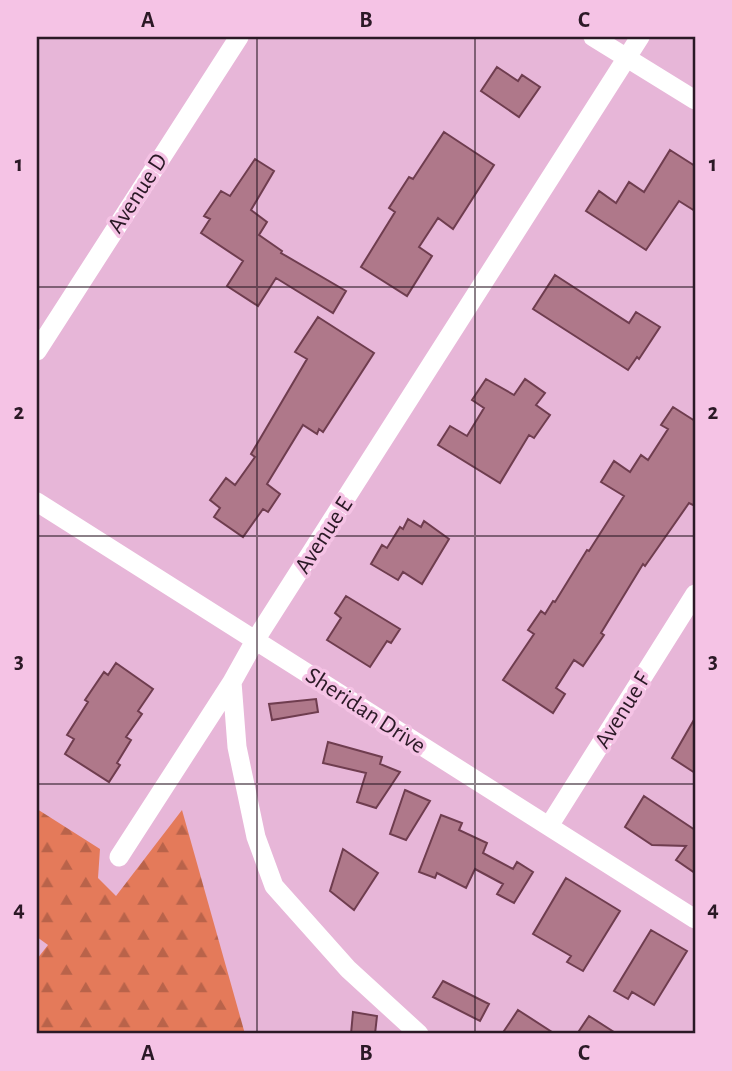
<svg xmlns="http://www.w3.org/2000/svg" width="732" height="1071" font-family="'Alegreya Sans',sans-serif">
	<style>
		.forest { fill: url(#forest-firs) }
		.building { fill: #af788a; stroke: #6f3d4f; stroke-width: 2 }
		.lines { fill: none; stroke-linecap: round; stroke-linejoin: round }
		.street { stroke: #fff; stroke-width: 19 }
		.grid { fill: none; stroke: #2b1926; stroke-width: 2; stroke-opacity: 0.55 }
		.labels { text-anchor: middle; stroke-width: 7; stroke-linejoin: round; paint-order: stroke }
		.street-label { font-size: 24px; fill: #2b1926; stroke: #f5c3e5 }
		.neatline { fill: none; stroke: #2b1926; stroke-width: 2.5 }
		.grid-label { font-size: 23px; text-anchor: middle; font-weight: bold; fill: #2b1926 }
	</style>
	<defs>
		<pattern id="forest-firs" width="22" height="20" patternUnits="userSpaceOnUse" patternTransform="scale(1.75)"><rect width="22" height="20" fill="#e47a5a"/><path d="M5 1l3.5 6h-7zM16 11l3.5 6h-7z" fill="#b9634a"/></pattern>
	</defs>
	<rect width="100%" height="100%" fill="#e7b6d8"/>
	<path class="forest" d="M37 809 100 849 98 878 116 896 182 810 245 1034H37V959L48 945 37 937Z"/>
	<path class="building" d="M497 67 518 81 522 75 540 87 519 117 481 91Z
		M444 132 494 165 453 229 438 218 419 247 432 256 407 296 361 267 395 212 389 208 409 177 413 179Z
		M670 150 695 166V211L679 201 646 250 586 211 599 191 616 203 629 182 644 192Z
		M255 159 274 171 251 210 267 222 259 235 282 251 281 253 346 291 333 313 276 278 258 306 227 286 243 261 201 233 210 219 204 216 221 191 230 196Z
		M555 275 629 323 636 312 660 327 639 359 637 357 628 370 533 309Z
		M318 317 374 353 323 432 319 429 317 434 303 425 267 484 280 494 268 512 263 509 243 537 214 517 220 508 210 500 226 478 235 485 255 457 251 454 307 359 295 352Z
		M486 379 514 395 525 379 545 393 536 405 550 415 534 438 529 435 500 483 438 445 450 426 467 436 484 408 472 400Z
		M673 407 695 421V506L689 503 645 566 643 564 601 633 604 635 583 666 574 660 556 688 565 694 553 713 503 680 534 634 528 630 541 611 545 614 553 601 555 602 587 550 589 551 624 496 601 482 614 461 630 472 641 455 648 460 668 429 661 425Z
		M408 519 421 527 424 521 449 539 422 584 403 572 398 580 371 564 382 545 387 548 400 527 403 529Z
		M346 596 400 629 391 643 387 641 370 667 327 640 341 618 335 613Z
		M116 663 153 689 138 711 142 714 126 737 131 740 117 763 120 765 109 782 65 754 74 739 67 735 88 702 85 700 104 672 108 675Z
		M316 699 318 712 272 720 269 704Z
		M695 718V773L672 758Z
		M328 742 382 757 380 764 400 772 376 808 357 802 366 773 323 763Z
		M405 790 430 801 406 840 390 834Z
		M644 796 695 830V873L676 860 686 846 652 845 625 827Z
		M441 815 462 823 459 830 487 843 483 853 513 869 517 862 533 872 514 903 497 894 503 884 475 869 466 888 437 873 435 878 419 872Z
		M343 849 378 873 354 910 330 891Z
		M566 878 620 911 583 971 567 962 571 956 533 934Z
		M651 930 687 951 654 1005 632 992 628 999 614 991Z
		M443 981 489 1004 480 1021 433 997Z
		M518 1010 555 1034H502Z
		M353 1012 377 1016 375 1034H351Z
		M589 1016 617 1034H577Z"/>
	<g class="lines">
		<path class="street" d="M593 37 695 100
			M37 351 239 37
			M37 502 695 919
			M549 826 695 594
			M119 857 232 682
			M419 1034 348 969 274 886 256 837 237 747 232 682 256 639 640 37"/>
	</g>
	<path class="grid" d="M257 37V1034M475 37V1034M37 287H695M37 536H695M37 784H695"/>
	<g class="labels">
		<g class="street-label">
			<text transform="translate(137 193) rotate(-57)" y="8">Avenue D</text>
			<text transform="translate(323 535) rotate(-57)" y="8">Avenue E</text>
			<text transform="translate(366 710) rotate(33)" y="8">Sheridan Drive</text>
			<text transform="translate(622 710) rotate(-58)" y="8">Avenue F</text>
		</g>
	</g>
	<rect width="732" height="1071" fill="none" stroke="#f5c3e5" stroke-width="77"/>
	<rect x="38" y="38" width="656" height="994" class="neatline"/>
	<g class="grid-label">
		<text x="148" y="27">A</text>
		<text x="366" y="27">B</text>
		<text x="584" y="27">C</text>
		<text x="19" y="171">1</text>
		<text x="713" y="171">1</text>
		<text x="19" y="419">2</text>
		<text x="713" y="419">2</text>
		<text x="19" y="668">3</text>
		<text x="713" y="668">3</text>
		<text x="19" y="916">4</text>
		<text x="713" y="916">4</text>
		<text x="148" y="1060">A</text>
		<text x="366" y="1060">B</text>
		<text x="584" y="1060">C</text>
	</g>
</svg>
